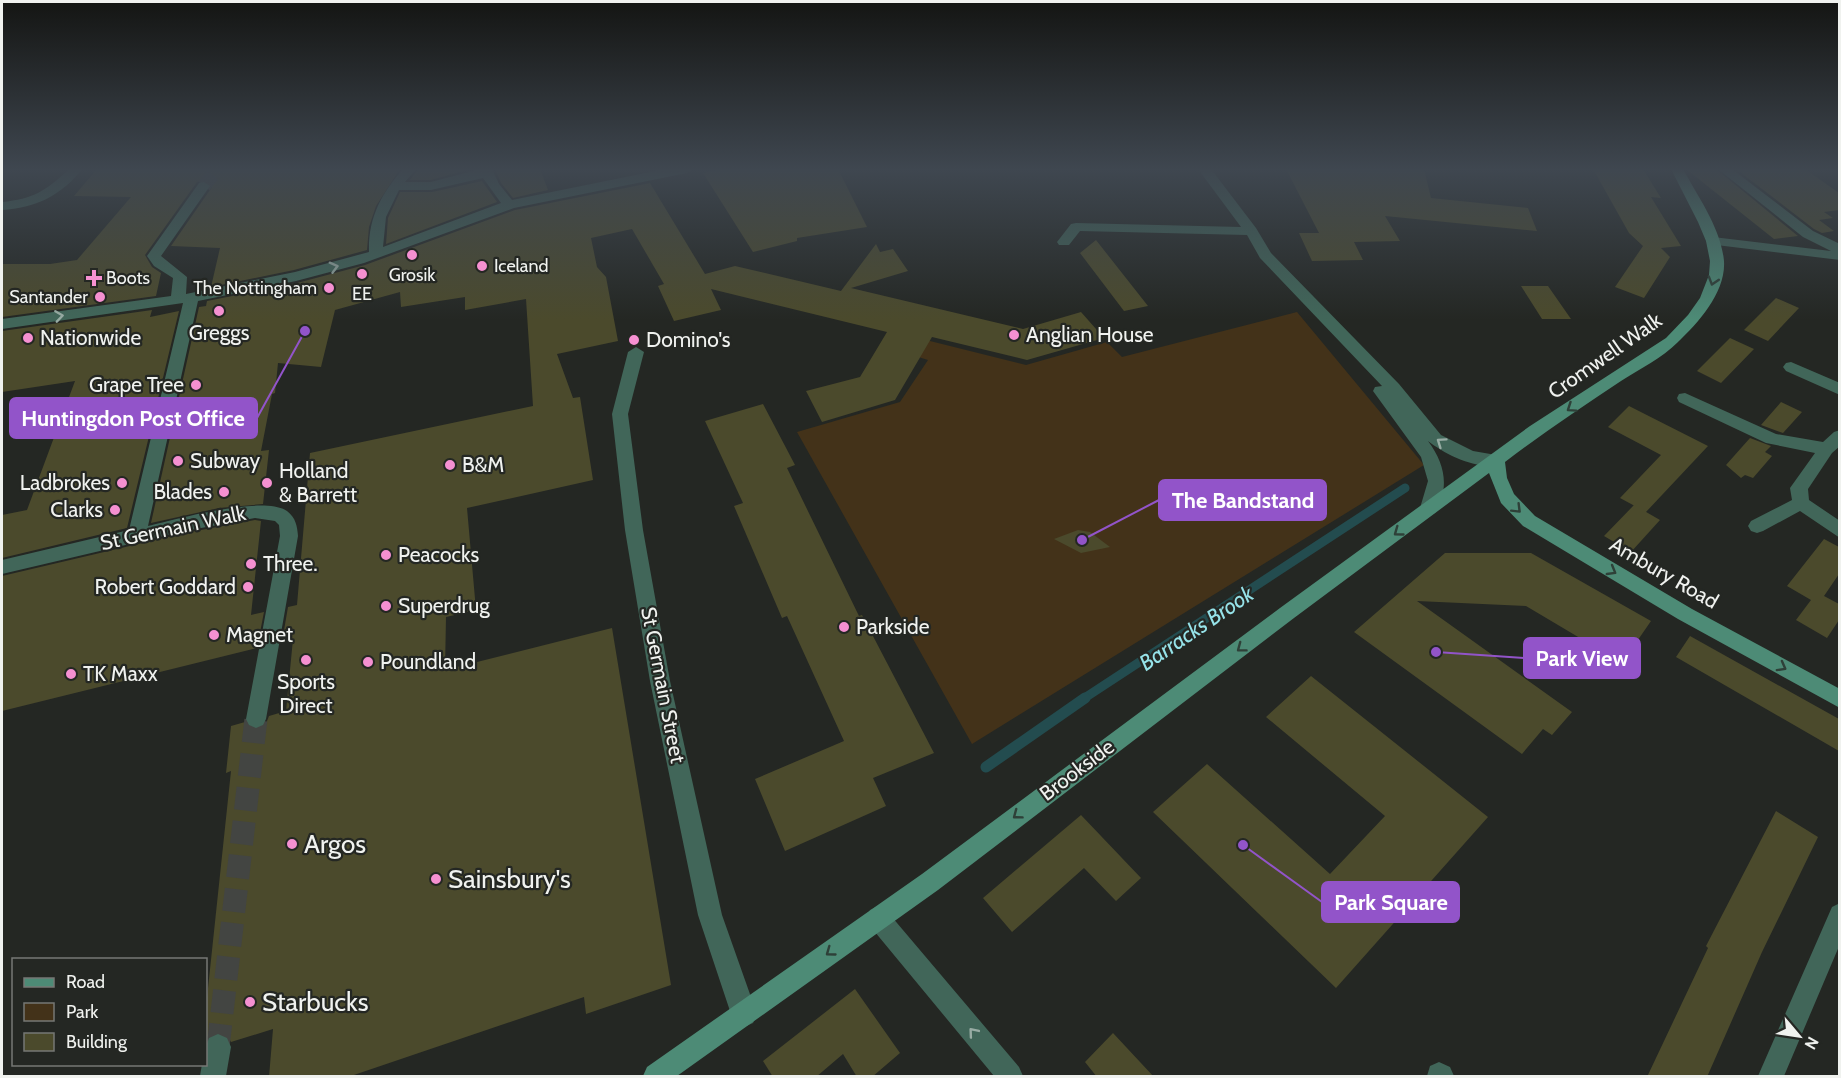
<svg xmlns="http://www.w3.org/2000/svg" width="1841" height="1078" font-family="Cabin,sans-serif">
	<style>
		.green { fill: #433219 }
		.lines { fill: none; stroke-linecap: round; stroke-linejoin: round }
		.stream-far1 { stroke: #234c4f; stroke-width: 9 }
		.stream { stroke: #234c4f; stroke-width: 11 }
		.building { fill: #4b4a2c }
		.street-tunnel-far1 { stroke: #434542; stroke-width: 14; stroke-dasharray: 14 7; stroke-linecap: butt }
		.street-tunnel { stroke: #434542; stroke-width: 23; stroke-dasharray: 23 11; stroke-linecap: butt }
		.street { fill: #416659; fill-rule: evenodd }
		.secondary { fill: #4d8b76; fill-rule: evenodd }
		.oneway { stroke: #98aca4 }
		.oneway2 { stroke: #2e4038 }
		.poi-dot { fill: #f590d1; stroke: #242723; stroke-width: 2 }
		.labels { text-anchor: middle; stroke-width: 4.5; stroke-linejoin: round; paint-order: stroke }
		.far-poi-label { font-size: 18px; fill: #f0f2ef; stroke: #242723; text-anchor: start }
		.poi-label { font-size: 21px; fill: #f0f2ef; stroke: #242723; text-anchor: start }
		.street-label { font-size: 21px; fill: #f0f2ef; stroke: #242723 }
		.water-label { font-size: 22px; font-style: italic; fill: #96e3e9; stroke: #242723 }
		.near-poi-label { font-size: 26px; fill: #f0f2ef; stroke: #242723; text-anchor: start }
		.leader { fill: none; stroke: #9254c9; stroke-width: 2 }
		.callout-dot { fill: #9254c9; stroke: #242723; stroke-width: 2 }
		.callout { fill: #9254c9; stroke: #9254c9; stroke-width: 2 }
		.callout-label { font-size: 22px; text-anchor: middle; font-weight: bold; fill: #fff }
	</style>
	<rect width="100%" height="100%" fill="#242723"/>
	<path class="green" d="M1297 312 1424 465 972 744 797 432 900 402 928 360 912 355 922 339 1026 365 1107 342 1122 357Z"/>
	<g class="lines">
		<path class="stream-far1" d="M1083 699 1405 488"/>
		<path class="stream" d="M986 767 1085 698"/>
	</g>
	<path class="building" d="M97 169H400L376 206 369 227 367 250 294 270 211 287 220 248 171 246 212 187 211 184 204 180 197 182 145 255 152 267 161 273 156 296 2 317V264H50L77 260 131 197 74 196Z
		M418 169H470L431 180H410Z
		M495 169H540L548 190 513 198 501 183Z
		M724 169H838L867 227 797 238V241L753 252 703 173Z
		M1286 169H1424L1431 198 1528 208 1537 231 1385 216 1400 241 1354 242 1363 260 1312 261 1299 233H1319Z
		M1593 169H1643L1661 198 1651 197 1681 246 1661 248 1670 257 1644 298 1615 287 1643 246 1629 233Z
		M1686 169H1716L1798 236 1774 239Z
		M1736 169H1805L1839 193V210L1824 212 1833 218 1819 220 1834 231 1822 233 1814 229Z
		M482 181 497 202 386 244 388 218 400 192H432Z
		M650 183 705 274 735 266 841 291 876 244 880 252 893 249 908 271 851 288 1023 329 1081 312 1104 338 1027 360 932 337 895 400 822 422 806 391 860 377 887 332 711 289 721 310 674 321 658 286 664 284 632 229 591 238 597 267 606 277 618 341 557 354 573 398 580 397 593 480 467 508 476 610 446 617 445 670 612 628 671 985 586 1014 584 997 348 1077H269L273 1029 231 1042 228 1036 217 1032 208 1036 206 1041V1007L231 771 226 773 231 726 245 722 248 727 257 730 265 726 269 716 286 711 293 639 282 642 288 607 297 605 310 453 533 406 526 299 465 310V297L401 307 400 292 335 310 321 367 278 363 275 393 272 394 261 451 269 450 263 504 219 508 151 523 199 307 206 306 207 301 297 283 365 265 515 210Z
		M1096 240 1148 306 1124 311 1080 253Z
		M1521 286H1548L1571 319H1542Z
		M1776 298 1799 308 1768 341 1744 330Z
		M152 310 150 317 179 311 127 528 2 558V515L27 510 75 381 2 392V331Z
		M1730 338 1754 349 1721 383 1697 371Z
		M1781 402 1802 412 1783 433 1761 425Z
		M763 404 795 465 787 468 859 616 862 615 934 753 873 778 886 806 785 851 755 779 844 741 787 616 782 618 734 506 743 503 705 421Z
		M1629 406 1708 446 1646 512 1620 498 1661 455 1608 427Z
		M1750 438 1771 446 1765 452 1772 456 1753 478 1745 475 1741 478 1726 465Z
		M1634 505 1660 520 1631 552 1604 536Z
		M255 520 261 521 251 615 264 612 257 648 2 711V576L185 533Z
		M1078 530 1090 532 1110 547 1081 553 1054 539Z
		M1824 539 1839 547V574L1824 596 1839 604V620L1827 638 1796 620 1811 600 1787 586Z
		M1445 553H1531L1651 621 1622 663 1526 606 1417 601 1572 712 1552 735 1543 729 1522 754 1354 632Z
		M1690 636 1839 719V751L1676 657Z
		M1311 676 1488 817 1336 988 1153 812 1207 764 1330 874 1385 816 1266 717Z
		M1776 811 1818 837 1762 952 1707 1077H1647L1708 948 1706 946Z
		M1081 815 1141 878 1116 901 1084 868 1012 932 983 898Z
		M855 989 900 1053 872 1077H857L843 1054 816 1077H773L763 1061Z
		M1113 1033 1154 1077H1097L1085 1062Z"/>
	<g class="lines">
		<path class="street-tunnel-far1" d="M204 186 217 169"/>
		<path class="street-tunnel" d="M218 1047 256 719"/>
		<path class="street" d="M69 169H82C61 196 35 208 2 210V202C33 199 46 191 69 169Z
			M403 169H416L405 182H431L480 169H492L499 184 512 200 665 169H693L687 173 514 208 364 263 296 281 198 301 148 526C177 519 263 495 287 511 296 518 297 526 298 536L266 719 263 725 256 728 249 725 246 719 280 536 279 525 275 521 255 518 185 531 2 574V560L129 530 183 303 2 329V319L171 296 173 278 154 266 147 256 199 183 204 182 210 186 161 256 187 277 186 294 295 272 369 252C368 217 382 193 403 169ZM483 178 501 203 383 247 386 217 399 190H431Z
			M1198 169H1211L1256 228 1271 253 1399 384 1441 435 1473 451 1502 456 1504 460 1502 464C1478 471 1446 455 1428 441 1445 464 1450 487 1435 513L1429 515 1423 513 1420 508 1428 481 1421 457 1373 391 1375 387 1382 386 1260 258 1247 235 1080 231 1069 245H1059L1057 242 1071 224 1076 223 1241 227Z
			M1718 169H1732L1813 231 1840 244V260L1708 244 1706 241 1713 237 1831 251 1803 237Z
			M636 347 644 352 628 414 643 530 670 681 722 915 757 1014 753 1023 744 1027 735 1023 731 1014 698 915 650 681 625 530 612 414 628 352Z
			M1791 362 1840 383V395L1786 371 1783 367 1786 363Z
			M1685 393 1776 434 1823 442 1834 432 1840 430V446L1832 453 1808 489 1809 500 1840 521V538L1800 511 1763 531 1757 533 1751 531 1748 526 1751 521 1792 500 1790 488 1815 453 1766 443 1679 402 1677 398 1679 394Z
			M1840 903V944L1784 1076H1758L1832 907Z
			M878 906 886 910 1019 1067 1023 1076H994L870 926 866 918 870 910Z
			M218 1034 227 1038 231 1047 226 1076H200L202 1064H206V1046L209 1038Z
			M1439 1062 1450 1067 1454 1076H1427L1430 1066Z"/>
		<path class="secondary" d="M1671 169H1683C1698 197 1721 228 1724 261 1726 292 1699 322 1678 342 1662 358 1640 369 1621 381 1582 407 1543 433 1505 462L1507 478 1514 494 1535 516 1692 609 1840 689V708L1678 619 1523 526 1501 503 1489 473 1294 618 938 890 677 1076H643L647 1067 922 874 1280 608 1530 426 1666 338 1688 315 1700 298 1709 275 1710 261 1706 241 1698 222Z"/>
	</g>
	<defs><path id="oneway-chevron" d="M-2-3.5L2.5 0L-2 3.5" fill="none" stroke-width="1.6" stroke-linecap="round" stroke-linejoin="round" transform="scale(1.5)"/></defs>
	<g class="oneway">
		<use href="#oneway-chevron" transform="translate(334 267) rotate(-15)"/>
		<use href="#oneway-chevron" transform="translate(59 316) rotate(-8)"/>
		<use href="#oneway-chevron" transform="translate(1441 442) rotate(-145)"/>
		<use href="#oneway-chevron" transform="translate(973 1032) rotate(-130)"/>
	</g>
	<g class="oneway2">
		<use href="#oneway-chevron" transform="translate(1713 281) rotate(107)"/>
		<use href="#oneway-chevron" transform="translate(1571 408) rotate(146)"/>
		<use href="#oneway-chevron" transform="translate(1517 509) rotate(45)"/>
		<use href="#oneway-chevron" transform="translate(1398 532) rotate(144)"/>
		<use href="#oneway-chevron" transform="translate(1612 571) rotate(30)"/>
		<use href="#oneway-chevron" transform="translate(1241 648) rotate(143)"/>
		<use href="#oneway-chevron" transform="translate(1782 667) rotate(29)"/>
		<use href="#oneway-chevron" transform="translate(1017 815) rotate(143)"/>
		<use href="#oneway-chevron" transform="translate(830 952) rotate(144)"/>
	</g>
	<linearGradient id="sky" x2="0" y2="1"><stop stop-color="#141513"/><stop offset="0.53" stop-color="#3f4750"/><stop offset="1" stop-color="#3f4750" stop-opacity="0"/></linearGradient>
	<rect width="1841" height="320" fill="url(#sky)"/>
	<g class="poi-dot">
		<circle cx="412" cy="255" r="6"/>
		<circle cx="482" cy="266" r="6"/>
		<circle cx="362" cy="274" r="6"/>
		<path d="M91 269h6v6h6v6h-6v6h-6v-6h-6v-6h6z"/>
		<circle cx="329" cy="288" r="6"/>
		<circle cx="100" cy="297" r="6"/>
		<circle cx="219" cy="311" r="6"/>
		<circle cx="1014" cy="335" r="6"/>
		<circle cx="28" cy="338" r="6"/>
		<circle cx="634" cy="340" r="6"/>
		<circle cx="196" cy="385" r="6"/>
		<circle cx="178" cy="461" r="6"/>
		<circle cx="450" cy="465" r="6"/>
		<circle cx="122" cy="483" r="6"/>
		<circle cx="267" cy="483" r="6"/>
		<circle cx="224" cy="492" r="6"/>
		<circle cx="115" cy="510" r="6"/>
		<circle cx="386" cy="555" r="6"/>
		<circle cx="251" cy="564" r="6"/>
		<circle cx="248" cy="587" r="6"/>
		<circle cx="386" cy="606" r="6"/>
		<circle cx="844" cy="627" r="6"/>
		<circle cx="214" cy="635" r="6"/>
		<circle cx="306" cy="660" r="6"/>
		<circle cx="368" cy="662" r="6"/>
		<circle cx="71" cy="674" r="6"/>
		<circle cx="292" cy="844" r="6"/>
		<circle cx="436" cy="879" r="6"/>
		<circle cx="250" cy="1002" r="6"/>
	</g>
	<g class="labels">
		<g class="far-poi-label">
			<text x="494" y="272">Iceland</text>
			<text x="412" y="281" text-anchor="middle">Grosik</text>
			<text x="106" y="284">Boots</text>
			<text x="317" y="294" text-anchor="end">The Nottingham</text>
			<text x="362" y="300" text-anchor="middle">EE</text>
			<text x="88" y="303" text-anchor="end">Santander</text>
		</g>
		<g class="poi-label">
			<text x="219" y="340" text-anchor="middle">Greggs</text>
			<text x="1026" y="342">Anglian House</text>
			<text x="40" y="345">Nationwide</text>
			<text x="646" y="347">Domino's</text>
			<text x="184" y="392" text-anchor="end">Grape Tree</text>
			<text x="190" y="468">Subway</text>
			<text x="462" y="472">B&amp;M</text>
			<text x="279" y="478">Holland<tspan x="279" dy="24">&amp; Barrett</tspan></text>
			<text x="110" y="490" text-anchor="end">Ladbrokes</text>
			<text x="212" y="499" text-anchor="end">Blades</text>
			<text x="103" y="517" text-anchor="end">Clarks</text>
			<text x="398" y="562">Peacocks</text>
			<text x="263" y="571">Three.</text>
			<text x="236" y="594" text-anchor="end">Robert Goddard</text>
			<text x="398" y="613">Superdrug</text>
			<text x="856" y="634">Parkside</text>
			<text x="226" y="642">Magnet</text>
			<text x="380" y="669">Poundland</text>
			<text x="83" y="681">TK Maxx</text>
			<text x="306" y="689" text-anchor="middle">Sports<tspan x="306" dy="24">Direct</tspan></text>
		</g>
		<g class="street-label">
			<text transform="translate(1605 356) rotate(-35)" y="7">Cromwell Walk</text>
			<text transform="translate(173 528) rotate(-12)" y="7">St Germain Walk</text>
			<text transform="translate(1664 573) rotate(30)" y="7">Ambury Road</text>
			<text transform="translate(663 685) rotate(79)" y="7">St Germain Street</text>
			<text transform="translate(1077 770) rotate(-37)" y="7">Brookside</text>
		</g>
		<g class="water-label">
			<text transform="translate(1196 628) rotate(-34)" y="8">Barracks Brook</text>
		</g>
		<g class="near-poi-label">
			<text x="304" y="853">Argos</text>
			<text x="448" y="888">Sainsbury's</text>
			<text x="262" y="1011">Starbucks</text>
		</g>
	</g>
	<path class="leader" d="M305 331L257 418M1082 540L1159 500M1436 652L1524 658M1243 845L1322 902"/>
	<g class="callout-dot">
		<circle cx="305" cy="331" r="6"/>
		<circle cx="1082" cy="540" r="6"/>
		<circle cx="1436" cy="652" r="6"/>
		<circle cx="1243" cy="845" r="6"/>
	</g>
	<g class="callout">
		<rect x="10" y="398" width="247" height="40" rx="6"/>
		<rect x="1159" y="480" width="167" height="40" rx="6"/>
		<rect x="1524" y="638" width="116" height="40" rx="6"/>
		<rect x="1322" y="882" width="137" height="40" rx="6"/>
	</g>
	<g class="callout-label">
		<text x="133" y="426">Huntingdon Post Office</text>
		<text x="1243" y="508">The Bandstand</text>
		<text x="1582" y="666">Park View</text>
		<text x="1391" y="910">Park Square</text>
	</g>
	<rect width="1841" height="1078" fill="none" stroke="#f0f2ef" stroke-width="6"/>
	<rect x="12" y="958" width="195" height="108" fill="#242723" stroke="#767875" stroke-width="1.5"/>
	<rect x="24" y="978" width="30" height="9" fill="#4d8b76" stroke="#767875" stroke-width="1.5"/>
	<text x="66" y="988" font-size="18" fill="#f0f2ef">Road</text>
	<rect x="24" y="1003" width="30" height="18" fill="#433219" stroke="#767875" stroke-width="1.5"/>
	<text x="66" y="1018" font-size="18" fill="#f0f2ef">Park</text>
	<rect x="24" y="1033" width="30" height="18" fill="#4b4a2c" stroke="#767875" stroke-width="1.5"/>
	<text x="66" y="1048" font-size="18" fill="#f0f2ef">Building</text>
	<g transform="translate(1799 1036) rotate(119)" stroke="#242723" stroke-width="4.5" paint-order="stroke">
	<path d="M0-4.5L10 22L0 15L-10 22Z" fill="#f0f2ef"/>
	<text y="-9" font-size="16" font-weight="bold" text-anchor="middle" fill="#f0f2ef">N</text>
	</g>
</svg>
